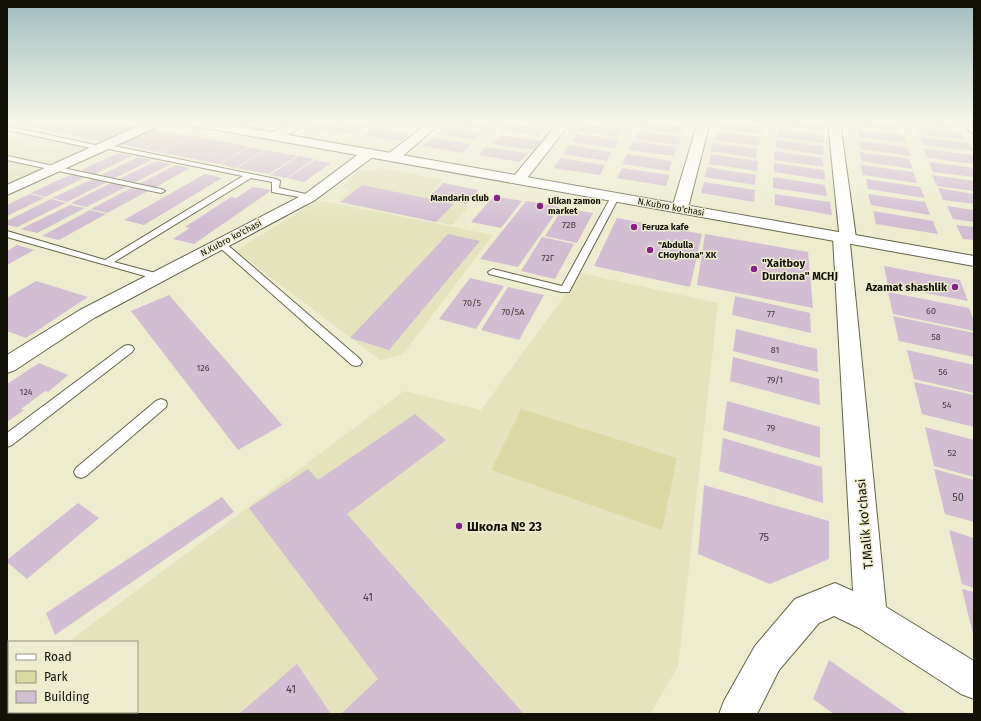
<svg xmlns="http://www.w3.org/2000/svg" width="981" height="721" font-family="'Fira Sans',sans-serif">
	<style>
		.built { fill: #e4e3be }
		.green { fill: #dbdaa5 }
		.building { fill: #d2bdd3 }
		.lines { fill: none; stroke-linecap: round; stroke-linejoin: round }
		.service-casing { stroke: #64644a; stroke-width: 2 }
		.minor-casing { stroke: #64644a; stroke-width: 2 }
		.tertiary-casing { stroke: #64644a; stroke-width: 2 }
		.service { fill: #fff; fill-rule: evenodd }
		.minor { fill: #fff; fill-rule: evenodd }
		.tertiary { fill: #fff; fill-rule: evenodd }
		.poi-dot { fill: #84218b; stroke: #edeccf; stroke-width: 1.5 }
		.labels { text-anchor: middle; stroke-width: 3; stroke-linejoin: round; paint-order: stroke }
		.far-poi-label { font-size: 9px; font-weight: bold; fill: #121108; stroke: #edeccf; text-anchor: start }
		.far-street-label { font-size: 9px; fill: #121108; stroke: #edeccf }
		.number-label { font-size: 9px; fill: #423c3b }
		.poi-label { font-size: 11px; font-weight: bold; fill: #121108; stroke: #edeccf; text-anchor: start }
		.near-number-label { font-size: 11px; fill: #423c3b }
		.near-street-label { font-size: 13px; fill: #121108; stroke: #edeccf }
		.near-poi-label { font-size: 13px; font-weight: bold; fill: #121108; stroke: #edeccf; text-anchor: start }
	</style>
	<rect width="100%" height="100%" fill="#edeccf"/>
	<path class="built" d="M28 136 37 138 25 144 51 150 65 144 90 149 7 184V141L13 142Z
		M377 167 443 180 427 197 469 206 452 225 337 202 351 190 342 187 360 169 371 171Z
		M318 200 493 235 402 355 380 360 236 251Z
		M581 273 718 303 678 667 650 714H88L87 712H137V642H68L404 391 481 410Z"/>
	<path class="green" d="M521 409 677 458 662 530 491 470Z"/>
	<path class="building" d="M9 122H110L139 127 105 142Z
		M319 122H344L329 131 309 128Z
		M349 122H374L354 135 334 131Z
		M398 122H421L417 126Z
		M451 122H494L487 129 449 124Z
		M520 122H551L547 127Z
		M601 122H629L627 126Z
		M645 122H650L686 127 683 134 642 129Z
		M720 122 763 127V134L719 129Z
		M779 122 822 123 823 131 779 125Z
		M853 122 896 123 899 131 853 125Z
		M910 122H953L957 129 911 123Z
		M507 123 546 129 539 136 500 130Z
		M583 124 623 129 619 137 578 131Z
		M914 126 961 132 966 140 918 134Z
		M373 127 410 133 400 141 362 135Z
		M445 127 482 132 475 140 436 134Z
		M150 128 176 133 143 149 116 143Z
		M778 129 823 135 824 143 778 137Z
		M857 130 903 135 907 143 859 137Z
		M638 131 681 137 678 145 635 139Z
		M716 132 760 137 759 146 714 140Z
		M177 133 190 136 158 152 144 149Z
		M577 134 619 140 615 148 572 142Z
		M501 135 541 141 534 150 493 144Z
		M192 136 220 141 234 144 203 161 159 152Z
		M919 137 968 143 974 151 923 145Z
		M432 138 471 144 462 153 422 146Z
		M776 140 823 146 824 155 776 148Z
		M633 141 677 147 674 156 629 150Z
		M859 141 907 147 911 156 861 149Z
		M712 143 757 149 756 158 710 151Z
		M235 144 249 147 219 164 204 161Z
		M569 145 611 152 607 161 563 154Z
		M251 147 265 150 235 168 220 164Z
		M486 147 528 153 520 162 478 155Z
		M924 149 974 155V164L928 158Z
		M266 150 297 156 269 174 237 168Z
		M774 151 822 158 824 167 774 160Z
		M859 152 909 159 913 169 862 161Z
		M119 153 132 156 95 174 81 170Z
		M627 154 672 161 669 171 622 164Z
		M711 154 758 161 757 171 709 164Z
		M299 156 314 159 286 178 270 175Z
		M138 157 152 160 115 178 101 175Z
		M560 158 605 165 600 175 554 168Z
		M315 160 331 163 304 182 287 178Z
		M156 161 171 164 134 183 119 179Z
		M929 162 974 168V177L933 172Z
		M774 163 824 170 825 180 774 172Z
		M176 165 190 168 154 188 139 184Z
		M860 165 913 172 917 183 863 175Z
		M707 167 756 175 755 185 704 177Z
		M622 168 670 175 666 186 617 178Z
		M74 173 88 176 45 197 31 193Z
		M205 174 222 178 144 225 124 220Z
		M932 175 974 181V191L937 186Z
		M773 177 825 185 827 196 773 188Z
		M95 178 109 181 67 202 52 198Z
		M866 179 920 187 925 198 868 189Z
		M113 182 128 186 86 207 71 203Z
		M704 182 755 190 754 202 701 193Z
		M443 183 479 190 466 204 429 197Z
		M362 185 454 204 436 222 341 202Z
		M133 187 148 191 107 213 91 209Z
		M253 187 272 190 194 244 173 239 190 228 185 227 231 197 236 198Z
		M938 188 974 194V204L943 200Z
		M30 194 44 198 7 216V205Z
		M775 194 830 202 832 215 775 205Z
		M868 194 925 202 930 215 871 205Z
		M494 196 522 201 501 228 471 222Z
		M51 199 66 203 17 227 7 225V221Z
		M526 201 560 207 518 267 480 259Z
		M70 205 85 208 37 233 21 229Z
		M947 206 974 210V222L953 219Z
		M563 208 593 213 577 243 545 236Z
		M90 210 106 214 59 240 42 236Z
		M873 211 933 221 938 234 876 224Z
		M617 218 702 234 690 287 594 266Z
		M956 225 974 227V240L963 239Z
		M448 234 480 241 389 350 350 338Z
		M705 234 808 252 813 308 697 285Z
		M542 237 574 244 555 279 521 271Z
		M17 245 34 250 7 265V251Z
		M884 266 960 280 968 301 888 286Z
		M470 278 504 286 476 329 439 319Z
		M36 281 88 297 26 338 7 331V298Z
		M508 287 544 295 519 340 481 330Z
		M888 292 969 308 974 321V331L893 314Z
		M169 295 282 425 238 450 131 311Z
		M735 296 810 313 811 333 732 315Z
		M893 316 974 333V357L899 341Z
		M736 329 817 349 818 372 733 351Z
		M907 350 974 365V393L914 379Z
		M733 357 819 379 820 405 730 381Z
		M39 363 68 375 48 392 45 391 21 409 24 410 7 422V384Z
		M914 382 974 395V427L922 414Z
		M727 401 820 427V458L723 430Z
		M415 414 446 440 347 514 524 714H341L378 679 249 508 308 469 318 480Z
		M925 427 974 440V477L934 466Z
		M723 438 822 467 823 503 719 471Z
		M934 469 974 480V522L945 514Z
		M704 485 829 521V559L770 584 698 554Z
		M222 497 234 512 55 635 46 613Z
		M78 503 99 518 27 579 7 562V560Z
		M949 530 974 538V588L962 584Z
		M962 589 974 592V634H973Z
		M829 660 907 714H834L813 699Z
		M297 664 331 714H239Z"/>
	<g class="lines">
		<defs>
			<path id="service" d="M7 126 100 146 104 144 276 179 280 181 279 188 310 195 314 197 310 199 272 192V182L251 178 114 262 163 275 164 277 159 280 7 237V231L105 260 243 176 104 148 100 150 7 130Z
				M7 156 161 189 165 191 161 193 7 160Z
				M612 195H615L619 197 569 292H561L489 274 488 272 493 269 562 286Z
				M221 241 224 242 360 359 362 362 360 365 356 366 352 365 218 246 216 244Z
				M128 345 132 346 134 349 132 352 12 445 7 447V433L124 346Z
				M161 399 166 401 167 404 166 407 86 476 81 478 76 476 74 472 76 468 156 401Z
				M7 690 9 691V712H24L25 714H7Z"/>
			<path id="minor" d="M147 122H163L161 125 7 195V185Z
				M292 122H307L305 125 280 139H272L270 136 272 133Z
				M429 122H442L398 160H388L386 157 388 154Z
				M559 122H571L524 182 519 183 514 182 512 179 514 176Z
				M698 122H710L688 208 686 211 680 213 674 211 672 208Z
				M828 122H840L856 238 854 242 850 243 886 607 974 661V699L961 694 859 628 834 616 819 623 779 670 757 714H719L724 701 755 646 795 599 835 583 853 591 833 237 835 233 839 232Z
				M964 122H974V133L970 132Z
				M369 149 374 150 376 153 374 156 315 200 94 318 15 370 7 373V355L80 310 305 194 364 150Z"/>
			<path id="tertiary" d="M189 122H215L974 256V266L195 126 191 125Z"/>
		</defs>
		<use href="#service" class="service-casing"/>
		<use href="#minor" class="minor-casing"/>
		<use href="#tertiary" class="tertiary-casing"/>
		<use href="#service" class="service"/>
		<use href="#minor" class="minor"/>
		<use href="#tertiary" class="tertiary"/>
	</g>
	<linearGradient id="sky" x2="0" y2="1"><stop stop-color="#9fbebf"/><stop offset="0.55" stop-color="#f7f6e9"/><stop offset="1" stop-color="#f7f6e9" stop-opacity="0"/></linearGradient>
	<rect width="981" height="223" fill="url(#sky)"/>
	<g class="poi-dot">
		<circle cx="497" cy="198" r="4"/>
		<circle cx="540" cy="206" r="4"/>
		<circle cx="634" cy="227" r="4"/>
		<circle cx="650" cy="250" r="4"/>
		<circle cx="754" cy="269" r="4"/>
		<circle cx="955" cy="287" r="4"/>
		<circle cx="459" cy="526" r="4"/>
	</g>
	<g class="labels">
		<g class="far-poi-label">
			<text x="489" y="201" text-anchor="end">Mandarin club</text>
			<text x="548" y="204">Ulkan zamon<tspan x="548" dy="10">market</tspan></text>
			<text x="642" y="230">Feruza kafe</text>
			<text x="658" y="248">"Abdulla<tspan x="658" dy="10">CHoyhona" XK</tspan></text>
		</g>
		<g class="far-street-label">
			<text transform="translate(671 207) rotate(10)" y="3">N.Kubro ko'chasi</text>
			<text transform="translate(231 238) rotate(-28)" y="3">N.Kubro ko'chasi</text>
		</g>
		<g class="number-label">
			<text x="569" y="228">72В</text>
			<text x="548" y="261">72Г</text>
			<text x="472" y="306">70/5</text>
			<text x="931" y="314">60</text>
			<text x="513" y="315">70/5А</text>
			<text x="771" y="317">77</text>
			<text x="936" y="340">58</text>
			<text x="775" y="353">81</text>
			<text x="203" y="371">126</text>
			<text x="943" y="375">56</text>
			<text x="775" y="383">79/1</text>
			<text x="26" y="395">124</text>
			<text x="947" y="408">54</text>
			<text x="771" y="431">79</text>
			<text x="952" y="456">52</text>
		</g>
		<g class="poi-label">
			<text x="762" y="267">"Xaitboy<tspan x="762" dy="13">Durdona" MCHJ</tspan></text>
			<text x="947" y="291" text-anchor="end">Azamat shashlik</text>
		</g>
		<g class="near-number-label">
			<text x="958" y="501">50</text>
			<text x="764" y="541">75</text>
			<text x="368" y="601">41</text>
			<text x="291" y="693">41</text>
		</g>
		<g class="near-street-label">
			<text transform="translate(864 524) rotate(-95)" y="5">T.Malik ko'chasi</text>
		</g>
		<g class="near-poi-label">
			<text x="467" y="531">Школа № 23</text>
		</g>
	</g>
	<rect width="981" height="721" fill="none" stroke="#121108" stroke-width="16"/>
	<rect x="8" y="641" width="130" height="72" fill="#edeccf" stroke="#95947f"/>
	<rect x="16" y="654" width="20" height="6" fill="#ffffff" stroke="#95947f"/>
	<text x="44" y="661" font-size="12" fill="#121108">Road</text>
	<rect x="16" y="671" width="20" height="12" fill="#dbdaa5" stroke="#95947f"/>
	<text x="44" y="681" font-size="12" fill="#121108">Park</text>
	<rect x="16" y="691" width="20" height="12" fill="#d2bdd3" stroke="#95947f"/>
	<text x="44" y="701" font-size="12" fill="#121108">Building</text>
</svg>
